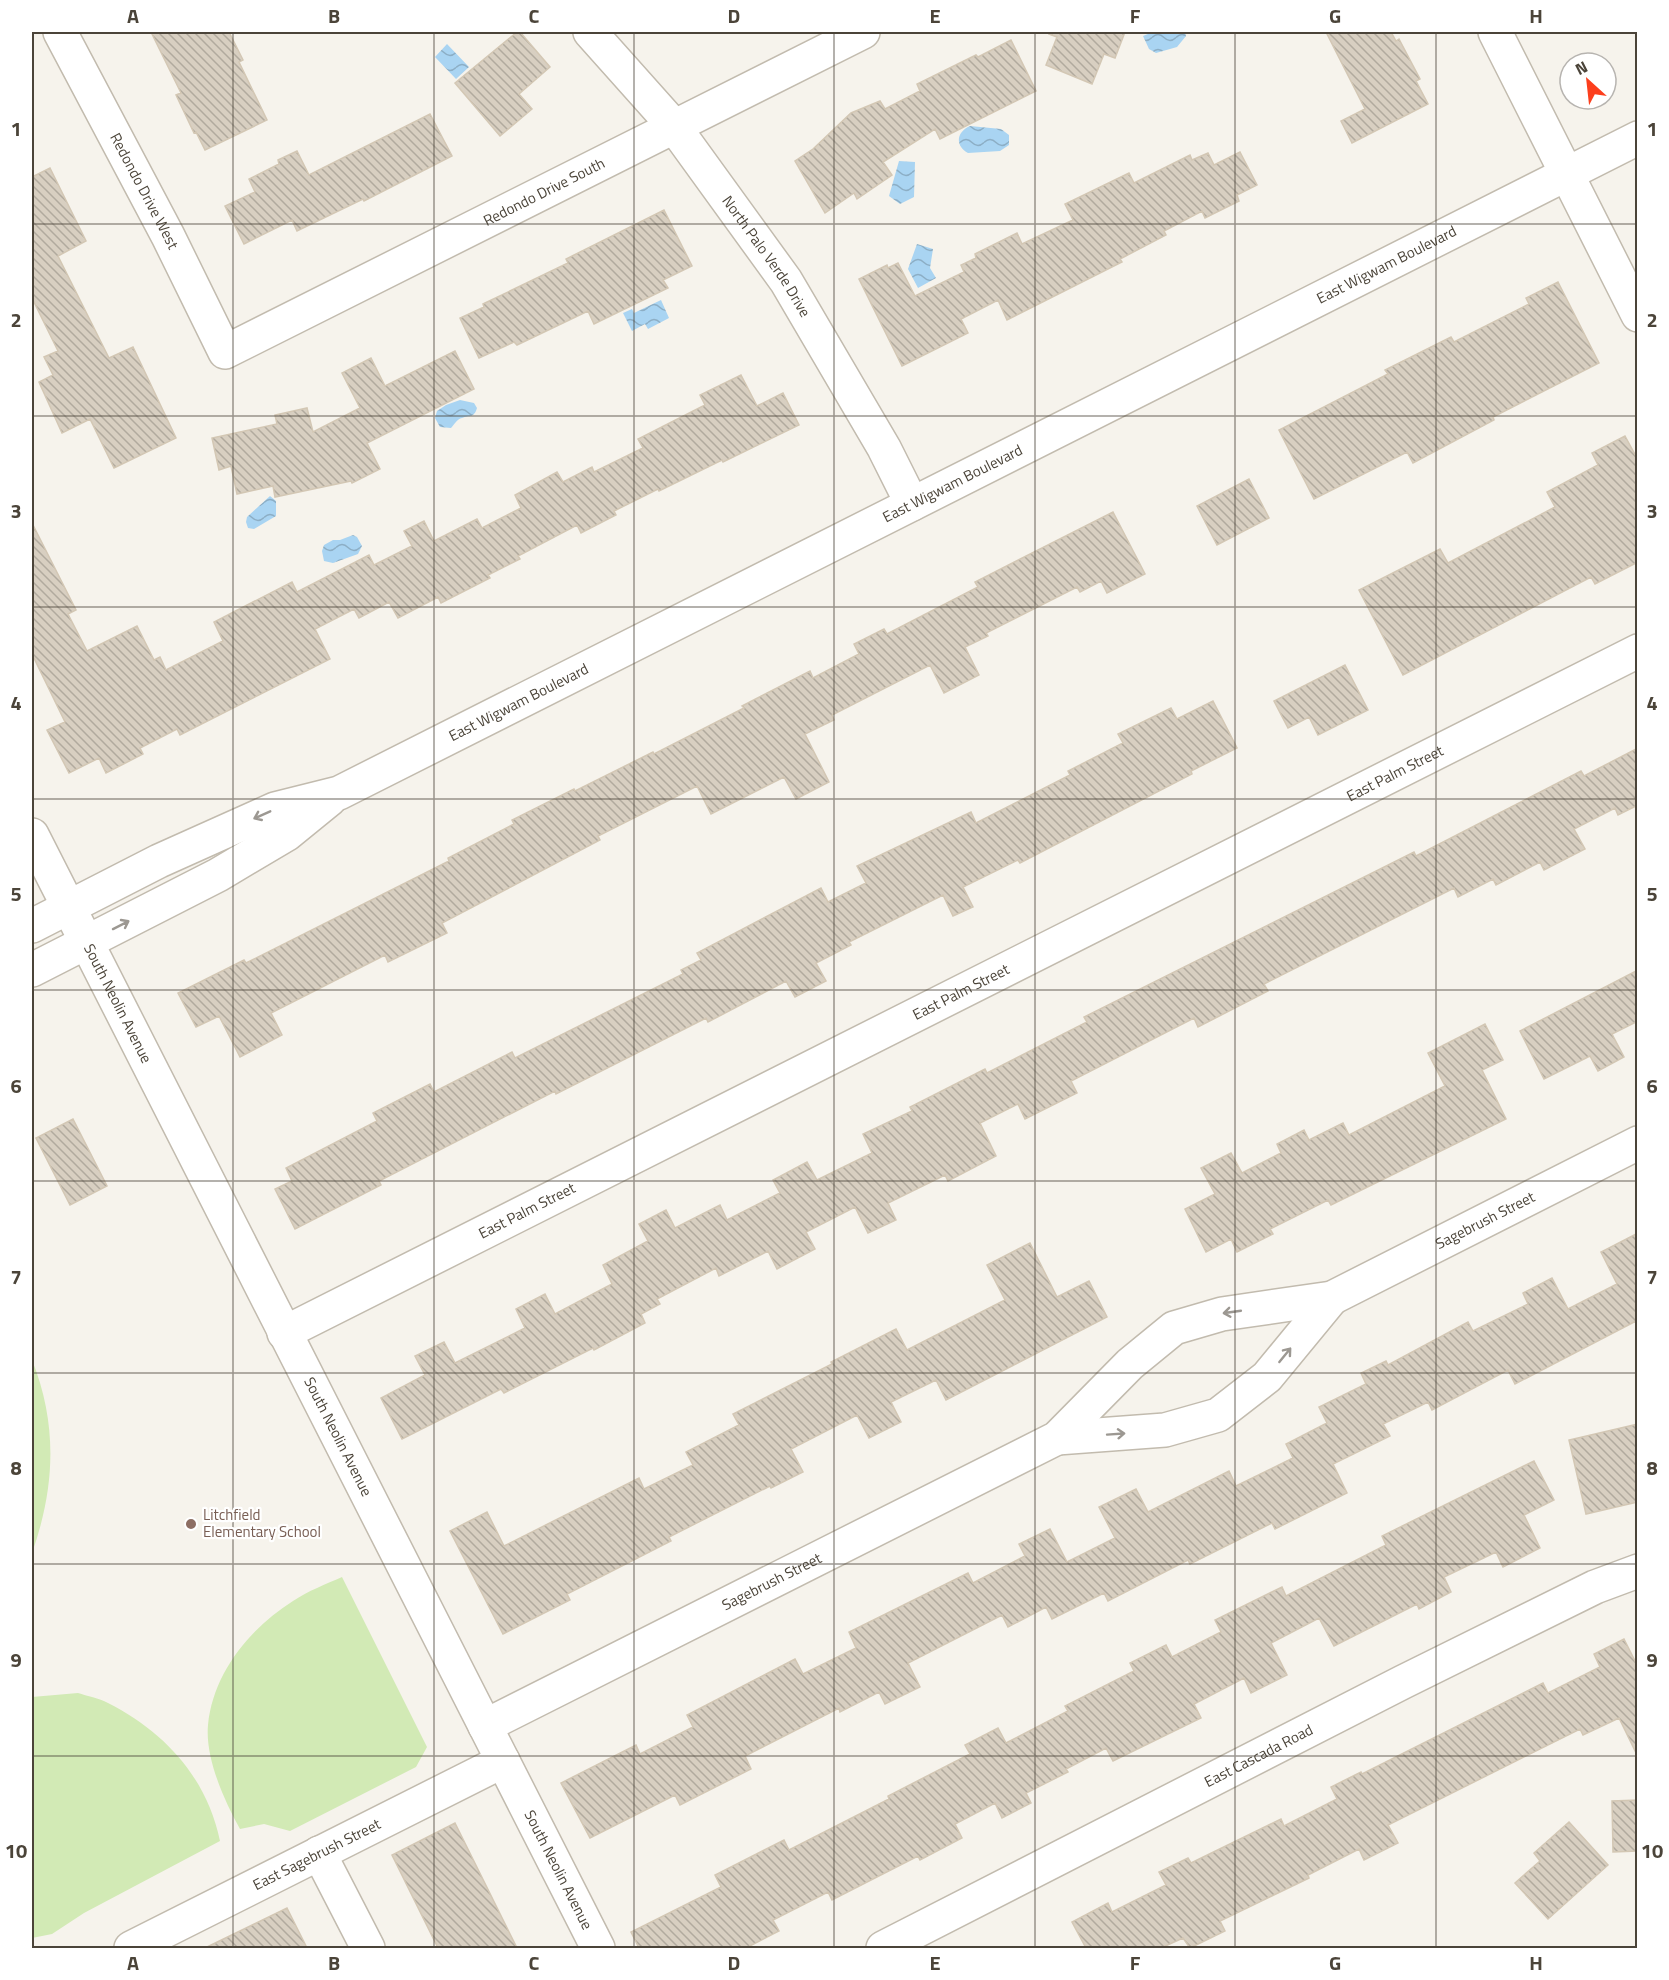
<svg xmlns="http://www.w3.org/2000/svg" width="1669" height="1980" font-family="'Titillium Web',sans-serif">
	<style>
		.garden { fill: #d2eab5 }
		.water { fill: url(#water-waves) }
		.building { fill: url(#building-back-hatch); stroke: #d3c7b4; stroke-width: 1.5 }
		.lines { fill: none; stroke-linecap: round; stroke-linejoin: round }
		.minor-casing { stroke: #c2bbae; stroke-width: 36 }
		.minor { stroke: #fff; stroke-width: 33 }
		.oneway { stroke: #9c9892 }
		.grid { fill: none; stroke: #4b4439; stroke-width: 1.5; stroke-opacity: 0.55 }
		.education-dot { fill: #8d6e63; stroke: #fff; stroke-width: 2 }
		.labels { text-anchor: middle; stroke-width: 4.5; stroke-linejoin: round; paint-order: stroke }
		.street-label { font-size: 15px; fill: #4b4439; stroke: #fff }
		.education-label { font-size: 15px; fill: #785e54; stroke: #fff; text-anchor: start }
		.neatline { fill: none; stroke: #4b4439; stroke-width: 2 }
		.grid-label { font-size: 20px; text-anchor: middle; font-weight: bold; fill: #4b4439 }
	</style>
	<defs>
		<pattern id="water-waves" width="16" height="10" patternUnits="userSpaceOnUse" patternTransform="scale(1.5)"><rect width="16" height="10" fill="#a9d4f2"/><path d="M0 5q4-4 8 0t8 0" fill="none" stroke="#8caec5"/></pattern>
		<pattern id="building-back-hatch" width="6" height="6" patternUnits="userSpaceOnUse" patternTransform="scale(1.5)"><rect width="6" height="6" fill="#d8cfc1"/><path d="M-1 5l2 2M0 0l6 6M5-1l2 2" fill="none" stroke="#b1aa9e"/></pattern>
	</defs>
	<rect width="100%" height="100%" fill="#f6f3ec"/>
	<path class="garden" d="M32 1360C58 1425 55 1488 32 1553Z
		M342 1577 427 1747 416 1767 290 1831 264 1824 240 1829C224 1800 205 1758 208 1725 213 1673 250 1628 293 1601 308 1591 326 1584 342 1577Z
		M78 1693C87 1696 99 1698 108 1703 165 1732 207 1778 220 1841L84 1913 52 1934 32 1938V1697Z"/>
	<path class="water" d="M1153 32C1161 35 1176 31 1185 32L1186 36 1177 47 1156 53 1149 49 1143 36Z
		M447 44 469 67 456 79 435 57Z
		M970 126 1001 129 1009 135V145L1000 151 968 153C955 146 956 132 970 126Z
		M899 161 915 162 914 197 900 204 889 196Z
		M917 244 933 249 930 268 936 278 918 288 908 269Z
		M661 300 669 318 648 329 645 324 632 331 623 313 632 309 634 313Z
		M460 400 474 403 477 408C474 418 470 415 462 418 457 419 454 425 451 428L440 427 435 418 437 411 446 405Z
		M270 496 276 501V516L254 529 248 528 246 522 247 517Z
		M353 535 357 537 362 546 358 554 333 563 324 561 322 551 324 545 333 540H340Z"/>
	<path class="building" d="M151 32H229L243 60 239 62 267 120 205 150 196 132 194 133 176 95 181 93Z
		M517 32H520L550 67 519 94 532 109 500 136 455 83Z
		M1050 32H1125L1115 58 1104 54 1092 84 1046 65 1057 37 1049 34Z
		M1326 32H1391L1396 41 1399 39 1420 79 1416 81 1428 104 1352 143 1341 121 1365 109Z
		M1011 40 1036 91 940 139 935 129 883 162 892 175 857 199 854 193 825 213 795 161 813 149 851 113 880 101 885 109 920 91 917 84 976 55 978 57Z
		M430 114 452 156 364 201 363 199 297 231 292 220 244 244 225 206 255 192 249 179 279 164 278 160 297 151 309 175Z
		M1240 152 1257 185 1237 195 1239 201 1205 218 1202 211 1164 231 1166 235 1120 259 1122 262 1007 320 998 300 961 319 968 333 902 366 859 279 887 265 888 268 898 263 915 296 964 272 961 265 976 258 975 254 1017 233 1022 244 1073 220 1065 204 1129 173 1134 183 1190 155 1192 160 1208 153 1214 165Z
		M50 168 86 241 58 256 109 358 133 347 176 438 114 468 90 419 62 433 39 382 53 375 44 357 58 351 32 298V177Z
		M664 210 692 266 663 280 668 288 594 324 588 311 517 345 514 342 479 358 460 318 484 307 483 304 568 263 566 259Z
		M1558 282 1599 363 1493 417 1494 420 1413 463 1407 452 1314 499 1279 430 1388 374 1385 370 1451 337 1454 342 1529 304 1526 298Z
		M455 351 474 389 367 443 380 469 352 483 351 481 275 497 273 486 237 494 231 466 219 470 212 438 277 424 275 415 307 408 313 432 360 408 342 373 371 358 385 386Z
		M741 375 757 406 783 393 799 425 723 462 722 460 659 491 658 489 614 511 616 515 581 533 577 525 518 556 520 559 488 575 490 578 441 603 438 597 398 618 389 602 359 618 354 609 315 629 330 659 180 735 177 729 140 748 143 754 106 773 99 758 69 773 47 730 65 722 32 654V523L76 610 68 614 87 651 137 626 154 660 160 657 166 670 223 641 214 622 292 582 297 592 369 555 374 565 412 546 404 531 424 521 434 541 477 519 482 528 521 508 515 495 557 472 563 482 592 467 594 472 643 448 638 439 705 405 700 395Z
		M1625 436 1638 460V562L1595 584 1591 577 1403 675 1359 590 1440 549 1448 563 1555 507 1547 492 1598 465 1592 453Z
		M1249 479 1269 518 1217 545 1197 506Z
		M1113 512 1145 574 1107 593 1101 581 1080 592 1077 587 986 633 988 636 965 647 979 675 944 693 930 665 832 715 834 720 805 734 829 782 796 799 784 777 711 814 697 786 598 836 600 840 442 923 447 933 388 962 385 955 271 1013 282 1035 240 1057 219 1016 196 1027 178 993 244 960 246 963 449 861 448 858 514 824 512 820 574 789 575 791 653 752 654 754 744 708 742 706 810 671 813 678 859 654 854 644 884 629 887 634 978 587 975 582Z
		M1345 665 1368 710 1318 735 1309 717 1288 728 1274 701Z
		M1213 701 1237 748 1191 771 1192 774 1020 863 1018 860 963 887 973 907 953 916 943 895 849 942 851 945 816 963 826 981 795 997 786 981 708 1022 706 1018 556 1094 555 1091 379 1181 381 1185 295 1229 275 1189 292 1181 286 1168 377 1121 373 1113 430 1084 434 1092 512 1052 515 1058 683 974 681 970 701 960 697 953 821 888 828 902 866 883 857 866 971 812 976 823 1070 775 1068 771 1123 743 1118 734 1171 708 1177 719Z
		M1638 748V805L1618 815 1615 808 1574 829 1585 849 1544 870 1540 862 1496 885 1493 879 1458 897 1454 888 1264 984 1268 991 1198 1027 1194 1018 1071 1081 1077 1093 1025 1119 1018 1104 980 1123 996 1156 948 1181 945 1175 888 1203 896 1220 868 1233 855 1207 806 1232 815 1249 777 1269 768 1251 719 1276 716 1268 657 1299 660 1304 641 1314 645 1323 594 1350 593 1348 504 1393 501 1389 402 1439 381 1398 425 1375 415 1356 444 1342 455 1363 525 1328 516 1309 545 1294 555 1314 612 1284 603 1265 648 1241 639 1224 666 1210 675 1228 720 1205 727 1220 780 1193 773 1180 807 1162 817 1180 872 1153 863 1134 912 1111 910 1107 985 1069 987 1073 1087 1022 1084 1017 1414 852 1416 856 1581 771 1584 776Z
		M1638 970V1021L1612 1034 1624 1057 1598 1071 1590 1056 1544 1079 1520 1031Z
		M1485 1024 1503 1060 1482 1070 1506 1119 1331 1205 1328 1200 1270 1229 1273 1234 1237 1252 1231 1239 1206 1252 1185 1209 1215 1194 1201 1168 1231 1153 1242 1173 1281 1153 1277 1144 1304 1130 1309 1140 1343 1123 1349 1135 1445 1086 1428 1053Z
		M73 1119 107 1186 70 1205 36 1138Z
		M1638 1233V1324L1636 1321 1515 1384 1508 1370 1432 1410 1428 1402 1383 1424 1390 1436 1333 1464 1347 1493 1275 1529 1272 1523 1190 1564 1188 1560 1108 1601 1104 1593 1052 1619 1046 1607 1008 1627 1002 1615 908 1663 920 1687 885 1704 879 1692 840 1712 839 1708 745 1756 751 1769 680 1805 675 1795 590 1838 561 1783 636 1745 640 1754 693 1727 687 1715 795 1659 803 1674 856 1648 849 1632 968 1573 973 1583 1025 1556 1019 1544 1050 1529 1067 1562 1115 1538 1099 1507 1136 1489 1148 1512 1229 1471 1236 1486 1293 1458 1286 1444 1327 1423 1319 1407 1366 1384 1361 1373 1386 1361 1388 1365 1468 1322 1473 1331 1528 1304 1523 1293 1552 1278 1568 1309 1617 1284 1601 1252Z
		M1030 1243 1057 1297 1089 1281 1107 1317 946 1400 936 1380 891 1402 901 1422 869 1438 857 1415 791 1449 803 1472 771 1488 770 1486 669 1537 671 1541 567 1594 570 1600 503 1634 450 1531 487 1512 504 1546 639 1478 644 1489 693 1465 686 1452 739 1425 733 1414 832 1364 831 1362 896 1329 907 1350 1005 1300 987 1265Z
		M1638 1424V1502L1586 1514 1569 1440Z
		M1534 1461 1554 1500 1524 1515 1540 1548 1503 1567 1496 1552 1444 1577 1451 1592 1419 1609 1417 1604 1334 1646 1319 1618 1271 1643 1287 1675 1251 1693 1244 1678 1194 1704 1201 1718 1113 1761 1106 1748 1066 1769 1068 1772 1026 1793 1031 1803 1002 1818 995 1803 955 1824 962 1838 920 1860 918 1856 832 1900 828 1892 773 1920 779 1931 746 1948H639L631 1932 721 1887 715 1875 784 1840 789 1850 889 1799 888 1796 970 1754 965 1745 998 1728 1006 1743 1068 1711 1065 1706 1134 1671 1130 1663 1166 1645 1172 1657 1221 1632 1215 1620 1282 1587 1286 1596 1386 1545 1382 1536Z
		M1624 1639 1638 1667V1757L1619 1718 1583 1735 1580 1729 1388 1825 1398 1843 1364 1860 1359 1849 1308 1875 1309 1878 1220 1921 1225 1931 1190 1948 1183 1938 1161 1948H1086L1072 1922 1108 1903 1112 1912 1166 1885 1159 1872 1188 1858 1191 1863 1281 1819 1284 1826 1337 1799 1331 1787 1361 1772 1362 1774 1543 1683 1548 1693 1600 1667 1594 1654Z
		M1638 1800V1851L1613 1852 1612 1801Z
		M1569 1822 1608 1865 1548 1919 1515 1883 1540 1861 1534 1853Z
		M455 1823 517 1948H438L392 1855Z
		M287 1908 307 1948H205Z"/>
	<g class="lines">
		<defs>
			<g id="minor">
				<path id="s1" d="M60 32 168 236 225 352 863 32"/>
				<path id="s2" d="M590 32 673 125 786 281 884 448 912 504"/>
				<path d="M1495 32 1638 315"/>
				<path id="s3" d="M32 835 598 1948"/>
				<path id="s4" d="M32 926 159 861 275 809 339 793 1638 138"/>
				<path d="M32 970 218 875 287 834 330 799"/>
				<path id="s5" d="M284 1333 1638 651"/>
				<path d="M1057 1438 1165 1430 1218 1415 1267 1377 1332 1298"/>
				<path id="s6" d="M485 1726 1057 1438 1130 1364 1174 1328 1222 1314 1332 1298 1638 1143"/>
				<path d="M319 1853 368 1948"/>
				<path id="s7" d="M131 1948 503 1761"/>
				<path id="s8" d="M883 1948 1403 1682 1595 1587 1638 1571"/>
			</g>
		</defs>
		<use href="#minor" class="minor-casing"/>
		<use href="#minor" class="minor"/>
	</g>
	<defs><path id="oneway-shaft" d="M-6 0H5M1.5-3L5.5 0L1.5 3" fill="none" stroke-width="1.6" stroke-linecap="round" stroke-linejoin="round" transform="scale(1.5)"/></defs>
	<g class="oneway">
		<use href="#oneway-shaft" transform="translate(262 815) rotate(156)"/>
		<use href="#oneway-shaft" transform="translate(121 925) rotate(-27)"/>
		<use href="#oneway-shaft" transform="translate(1232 1312) rotate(172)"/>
		<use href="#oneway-shaft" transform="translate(1285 1355) rotate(-51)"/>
		<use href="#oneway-shaft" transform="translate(1116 1434) rotate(-4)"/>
	</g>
	<path class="grid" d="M233 32V1948M434 32V1948M634 32V1948M834 32V1948M1035 32V1948M1235 32V1948M1436 32V1948M32 224H1638M32 416H1638M32 607H1638M32 799H1638M32 990H1638M32 1181H1638M32 1373H1638M32 1564H1638M32 1756H1638"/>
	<circle class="education-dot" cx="191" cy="1524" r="6"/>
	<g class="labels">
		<g class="street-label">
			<text dy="5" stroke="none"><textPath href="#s1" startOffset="180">Redondo Drive West</textPath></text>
			<text dy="5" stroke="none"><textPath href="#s1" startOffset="717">Redondo Drive South</textPath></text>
			<text dy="5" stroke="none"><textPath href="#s2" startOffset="286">North Palo Verde Drive</textPath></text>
			<text dy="5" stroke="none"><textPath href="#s4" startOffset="1509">East Wigwam Boulevard</textPath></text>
			<text dy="5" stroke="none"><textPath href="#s4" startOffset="1023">East Wigwam Boulevard</textPath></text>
			<text dy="5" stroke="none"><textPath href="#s4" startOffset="537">East Wigwam Boulevard</textPath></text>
			<text dy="5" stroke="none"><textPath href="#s5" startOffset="1244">East Palm Street</textPath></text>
			<text dy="5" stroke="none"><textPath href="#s5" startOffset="758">East Palm Street</textPath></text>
			<text dy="5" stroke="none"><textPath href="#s3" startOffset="189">South Neolin Avenue</textPath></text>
			<text dy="5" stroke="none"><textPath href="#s5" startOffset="272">East Palm Street</textPath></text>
			<text dy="5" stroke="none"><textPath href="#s6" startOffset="1134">Sagebrush Street</textPath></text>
			<text dy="5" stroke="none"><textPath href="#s3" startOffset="675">South Neolin Avenue</textPath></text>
			<text dy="5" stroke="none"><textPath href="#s6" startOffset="321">Sagebrush Street</textPath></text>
			<text dy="5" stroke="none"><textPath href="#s8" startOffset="422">East Cascada Road</textPath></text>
			<text dy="5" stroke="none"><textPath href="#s7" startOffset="208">East Sagebrush Street</textPath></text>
			<text dy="5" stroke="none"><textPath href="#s3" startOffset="1161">South Neolin Avenue</textPath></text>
		</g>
		<g class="education-label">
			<text x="203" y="1520">Litchfield<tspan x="203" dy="17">Elementary School</tspan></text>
		</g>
	</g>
	<rect width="1669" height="1980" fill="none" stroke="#ffffff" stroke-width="66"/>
	<g transform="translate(1588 81) rotate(333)"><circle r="28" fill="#ffffff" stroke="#b7b4b0" stroke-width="1.5"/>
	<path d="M0-4.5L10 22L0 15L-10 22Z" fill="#fc3f1d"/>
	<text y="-9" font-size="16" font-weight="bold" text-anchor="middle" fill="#4b4439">N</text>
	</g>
	<rect x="33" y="33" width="1603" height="1914" class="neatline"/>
	<g class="grid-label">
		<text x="133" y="23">A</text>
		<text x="334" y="23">B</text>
		<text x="534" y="23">C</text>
		<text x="734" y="23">D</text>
		<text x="935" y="23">E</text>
		<text x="1135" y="23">F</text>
		<text x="1335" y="23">G</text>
		<text x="1536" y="23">H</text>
		<text x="16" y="136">1</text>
		<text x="1652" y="136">1</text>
		<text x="16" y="327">2</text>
		<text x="1652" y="327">2</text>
		<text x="16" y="518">3</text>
		<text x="1652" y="518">3</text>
		<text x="16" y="710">4</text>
		<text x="1652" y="710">4</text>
		<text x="16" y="901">5</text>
		<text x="1652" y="901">5</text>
		<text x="16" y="1093">6</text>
		<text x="1652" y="1093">6</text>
		<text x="16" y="1284">7</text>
		<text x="1652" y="1284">7</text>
		<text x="16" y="1475">8</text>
		<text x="1652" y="1475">8</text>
		<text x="16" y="1667">9</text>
		<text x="1652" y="1667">9</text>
		<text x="16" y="1858">10</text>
		<text x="1652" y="1858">10</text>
		<text x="133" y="1970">A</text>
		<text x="334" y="1970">B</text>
		<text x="534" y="1970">C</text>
		<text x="734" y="1970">D</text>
		<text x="935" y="1970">E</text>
		<text x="1135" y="1970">F</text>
		<text x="1335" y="1970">G</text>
		<text x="1536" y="1970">H</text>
	</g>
</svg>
